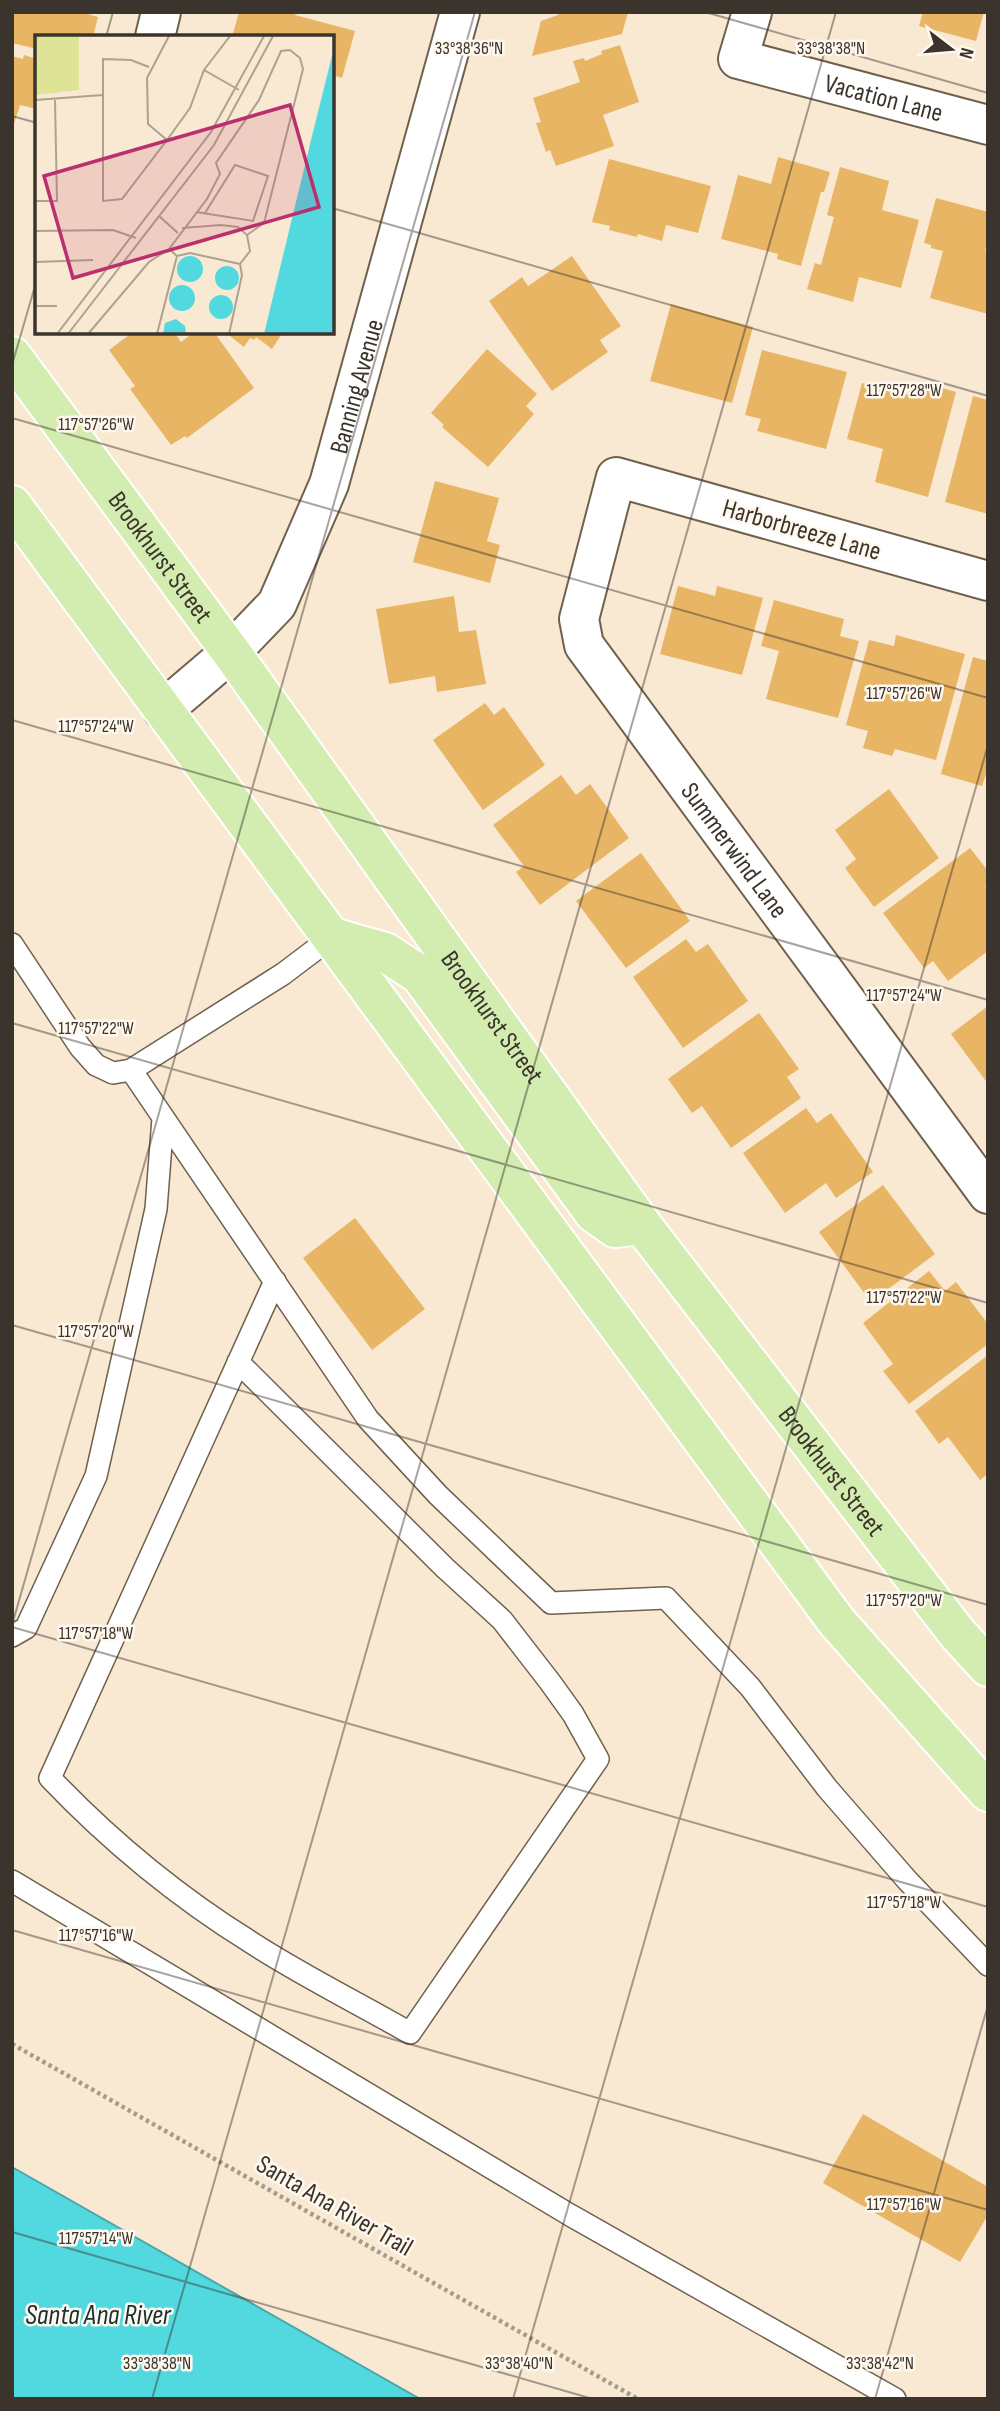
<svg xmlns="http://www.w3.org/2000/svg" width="1000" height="2411" font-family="'Sofia Sans Condensed',sans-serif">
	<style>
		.water { fill: #52d8df; stroke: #4ba7a9; stroke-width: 2 }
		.building { fill: #e8b564 }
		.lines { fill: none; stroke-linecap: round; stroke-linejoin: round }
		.service-casing { stroke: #6f614d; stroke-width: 24 }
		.minor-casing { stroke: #6f614d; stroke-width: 42 }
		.tertiary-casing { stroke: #6f614d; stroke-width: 42 }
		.primary-casing { stroke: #fff; stroke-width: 42 }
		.path { stroke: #a69a89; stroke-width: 4.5; stroke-dasharray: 3.5 3.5; stroke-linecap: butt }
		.service { stroke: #fff; stroke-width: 21 }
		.minor { stroke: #fff; stroke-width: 38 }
		.tertiary { stroke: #fff; stroke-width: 38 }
		.primary { stroke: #d3ecaf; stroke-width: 38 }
		.ticks { fill: none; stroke: #3b342c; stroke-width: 2; stroke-opacity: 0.45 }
		.labels { text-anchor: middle; stroke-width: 5; stroke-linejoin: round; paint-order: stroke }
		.street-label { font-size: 26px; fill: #3b342c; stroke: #fef8ef }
		.water-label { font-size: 28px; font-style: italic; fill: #193032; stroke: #fef8ef }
		.inset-road { fill: none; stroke: #ada190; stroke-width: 2 }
		.view { fill: #b9306d; fill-opacity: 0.15; stroke: #b9306d; stroke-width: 3.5 }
		.inset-edge { fill: none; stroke: #3b342c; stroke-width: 3.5 }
		.ticks-label { font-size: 18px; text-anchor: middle; fill: #3b342c; stroke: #fef8ef; stroke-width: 5; stroke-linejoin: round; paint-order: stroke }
	</style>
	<rect width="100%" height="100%" fill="#f9e9d2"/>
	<path class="water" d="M12 2167 420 2399H12Z"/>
	<path class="building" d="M12 12H81L98 17 93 37H37V49L12 43Z
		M239 12H296L295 15 355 31 342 78 336 76 332 85V37H232Z
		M559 12H628L622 34 532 56 541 21 558 15Z
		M923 12H984L976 41 919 26Z
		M620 45 639 102 603 115 614 146 556 166 550 150 546 152 536 123 541 122 533 98 580 82 573 61 584 58 585 61 602 54 601 51Z
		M24 55 37 59V109L20 105 12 130V56L23 59Z
		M778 157 830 172 824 192H821L801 266 777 259 778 254 721 239 738 175 771 184Z
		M609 159 711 186 698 233 666 225 662 241 638 234 637 237 609 230 610 226 592 222Z
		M840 167 889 181 882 210 919 220 901 288 859 277 853 302 807 289 815 263 821 265 834 217 827 215Z
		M936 198 988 212V239L985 251 988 252V314L930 298 943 251 931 248V245L924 243Z
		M572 256 621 326 600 340 608 352 552 391 489 301 522 277 528 286Z
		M671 304 753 327 732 403 650 381Z
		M133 332H174L181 342 194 332H214L254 388 187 438 185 436 171 445 130 389 135 386 109 350Z
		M225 332H283L272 349 256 337 254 340 250 338 244 347Z
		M487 349 537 394 526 406 534 414 488 467 442 427 444 425 431 413Z
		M762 350 847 372 826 449 757 431 761 419 745 415Z
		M921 382 956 392 928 497 875 482 883 449 847 439 862 383 917 397Z
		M973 396 988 400V514L945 502Z
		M435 481 499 498 487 541 500 545 490 583 413 562Z
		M678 586 715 596 717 586 763 598 742 675 660 654Z
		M454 596 459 632 476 630 486 684 437 692 435 676 389 684 376 609Z
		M774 600 844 619 840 636 859 641 838 718 766 699 779 651 761 646Z
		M896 635 965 654 936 760 895 749 892 756 863 748 868 731 846 725 869 640 894 646Z
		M973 657 988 661V768L982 786 941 774Z
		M485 703 494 715 504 707 545 765 483 810 433 740Z
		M561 775 576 795 590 784 629 838 540 905 516 872 524 866 493 825Z
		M889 789 939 858 874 907 845 868 856 859 835 830Z
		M970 848 988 871V885L985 887 988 890V951L948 981 933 961 924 968 883 913Z
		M641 853 690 921 626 968 576 901Z
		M686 939 696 952 708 944 748 1001 683 1048 633 977Z
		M988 1006V1084L951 1034Z
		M759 1013 799 1069 787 1077 801 1098 731 1148 702 1106 692 1113 668 1079Z
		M806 1108 817 1123 831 1113 873 1172 836 1198 826 1183 785 1213 743 1153Z
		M883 1185 935 1254 871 1302 819 1232Z
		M355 1218 425 1309 372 1350 303 1258Z
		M929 1271 945 1291 956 1282 988 1324V1344L909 1404 883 1371 893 1364 863 1323Z
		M988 1355V1474L980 1480 948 1437 939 1444 915 1411Z
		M863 2114 988 2187V2215L960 2262 823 2183Z"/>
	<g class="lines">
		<defs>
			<path id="service" d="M12 944 80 1047 96 1065 113 1073 131 1070 283 974 332 937
				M131 1070 368 1419 438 1495 551 1603 666 1598 750 1687 827 1788 907 1880 988 1965
				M238 1362 445 1568 502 1620 550 1682 573 1714 598 1759 410 2033C358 2003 303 1976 252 1943 178 1897 110 1841 50 1778L275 1281
				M12 1636 26 1628 96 1476 156 1209 163 1118
				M12 1881 570 2215 895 2399"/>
			<g id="minor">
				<path id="s1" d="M752 12 738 59 988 125"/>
				<path d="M155 37 161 12"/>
				<path id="s2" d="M988 581 616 477 579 619 584 645 988 1194"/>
			</g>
			<g id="tertiary">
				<path id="s3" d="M163 710 231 652 277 604 329 484 460 12"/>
			</g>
			<g id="primary">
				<path id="s4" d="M12 356 231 652 642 1225 957 1633 988 1667"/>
				<path d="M12 505 837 1622 988 1792"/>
				<path d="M332 937 385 952 420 975 594 1213 615 1228 642 1225"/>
			</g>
		</defs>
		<use href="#service" class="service-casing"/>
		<use href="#minor" class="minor-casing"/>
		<use href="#tertiary" class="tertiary-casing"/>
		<use href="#primary" class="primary-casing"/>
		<path class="path" d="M12 2044 638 2399"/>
		<use href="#service" class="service"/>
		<use href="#minor" class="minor"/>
		<use href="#tertiary" class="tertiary"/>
		<use href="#primary" class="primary"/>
	</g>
	<path class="ticks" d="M705 12 988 93M106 37 113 12M12 116 37 123M332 208 988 396M12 365 37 279M12 418 988 698M12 720 988 1000M12 1023 988 1303M12 1325 988 1605M12 1625 475 12M12 1627 988 1907M12 1930 988 2210M12 2232 593 2399M152 2399 836 12M513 2399 988 745M875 2399 988 2005"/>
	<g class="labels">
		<g class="street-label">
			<text dy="9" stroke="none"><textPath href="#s1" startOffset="200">Vacation Lane</textPath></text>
			<text dy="9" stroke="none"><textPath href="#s3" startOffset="388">Banning Avenue</textPath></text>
			<text transform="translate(802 529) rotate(16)" y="9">Harborbreeze Lane</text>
			<text dy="9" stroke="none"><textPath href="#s4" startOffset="250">Brookhurst Street</textPath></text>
			<text dy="9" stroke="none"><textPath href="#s2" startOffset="814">Summerwind Lane</textPath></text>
			<text dy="9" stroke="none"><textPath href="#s4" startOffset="817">Brookhurst Street</textPath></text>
			<text dy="9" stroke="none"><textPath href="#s4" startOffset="1384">Brookhurst Street</textPath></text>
			<text transform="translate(335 2205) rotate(30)" y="9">Santa Ana River Trail</text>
		</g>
		<g class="water-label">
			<text x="98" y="2324">Santa Ana River</text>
		</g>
	</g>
	<g transform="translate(35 35)">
		<rect width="299" height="299" fill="#f9e9d2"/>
		<path d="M0 1H44V55L0 60Z" fill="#dee497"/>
		<path d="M299 13V299H229L277 101ZM142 234a13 13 0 1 1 26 0a13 13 0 1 1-26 0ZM180 243a12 12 0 1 1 24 0a12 12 0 1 1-24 0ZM134 263a13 13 0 1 1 26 0a13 13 0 1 1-26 0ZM174 272a12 12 0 1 1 24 0a12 12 0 1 1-24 0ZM141 284 150 291 151 299H128L130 288Z" fill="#52d8df"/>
		<path class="inset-road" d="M114 32 96 25 68 24V166L87 164 132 105 155 73 169 35 195 1M169 35 204 55M0 65 68 60M132 105 113 89 112 43 134 1M0 166H22L20 65M161 177 218 186 233 141 200 130 170 178M124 181 143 198M147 193 186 190 203 192 212 200 215 216 205 229 207 240 194 299M0 196 78 195 101 203M142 221 155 218 205 229M0 227 58 225M0 271H22M22 299 176 97 229 1M33 299 179 110 238 1M53 299 114 227 134 214 172 164 185 139 181 128 224 65 246 16 255 15 265 23 268 34 229 188 212 200M122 299 142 221 134 214"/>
		<path class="view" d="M255 70 284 172 38 243 9 141Z"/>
		<rect width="299" height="299" class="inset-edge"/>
	</g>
	<g class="ticks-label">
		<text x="469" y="54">33°38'36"N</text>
		<text x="831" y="54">33°38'38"N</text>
		<text x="904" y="396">117°57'28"W</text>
		<text x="96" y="430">117°57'26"W</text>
		<text x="904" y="699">117°57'26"W</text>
		<text x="96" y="732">117°57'24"W</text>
		<text x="904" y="1001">117°57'24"W</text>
		<text x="96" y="1034">117°57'22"W</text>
		<text x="904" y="1303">117°57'22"W</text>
		<text x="96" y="1337">117°57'20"W</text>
		<text x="904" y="1606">117°57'20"W</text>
		<text x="96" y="1639">117°57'18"W</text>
		<text x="904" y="1908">117°57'18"W</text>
		<text x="96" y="1941">117°57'16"W</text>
		<text x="904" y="2210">117°57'16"W</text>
		<text x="96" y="2244">117°57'14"W</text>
		<text x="157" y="2369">33°38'38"N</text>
		<text x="519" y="2369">33°38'40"N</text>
		<text x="880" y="2369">33°38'42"N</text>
	</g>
	<rect width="1000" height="2411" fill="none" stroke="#3b342c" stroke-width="28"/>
	<g transform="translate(951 49) rotate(106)" stroke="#fef8ef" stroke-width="5" paint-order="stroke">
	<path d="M0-5L12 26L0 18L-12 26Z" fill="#3b342c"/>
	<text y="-10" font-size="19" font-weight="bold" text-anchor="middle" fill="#3b342c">N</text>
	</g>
</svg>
